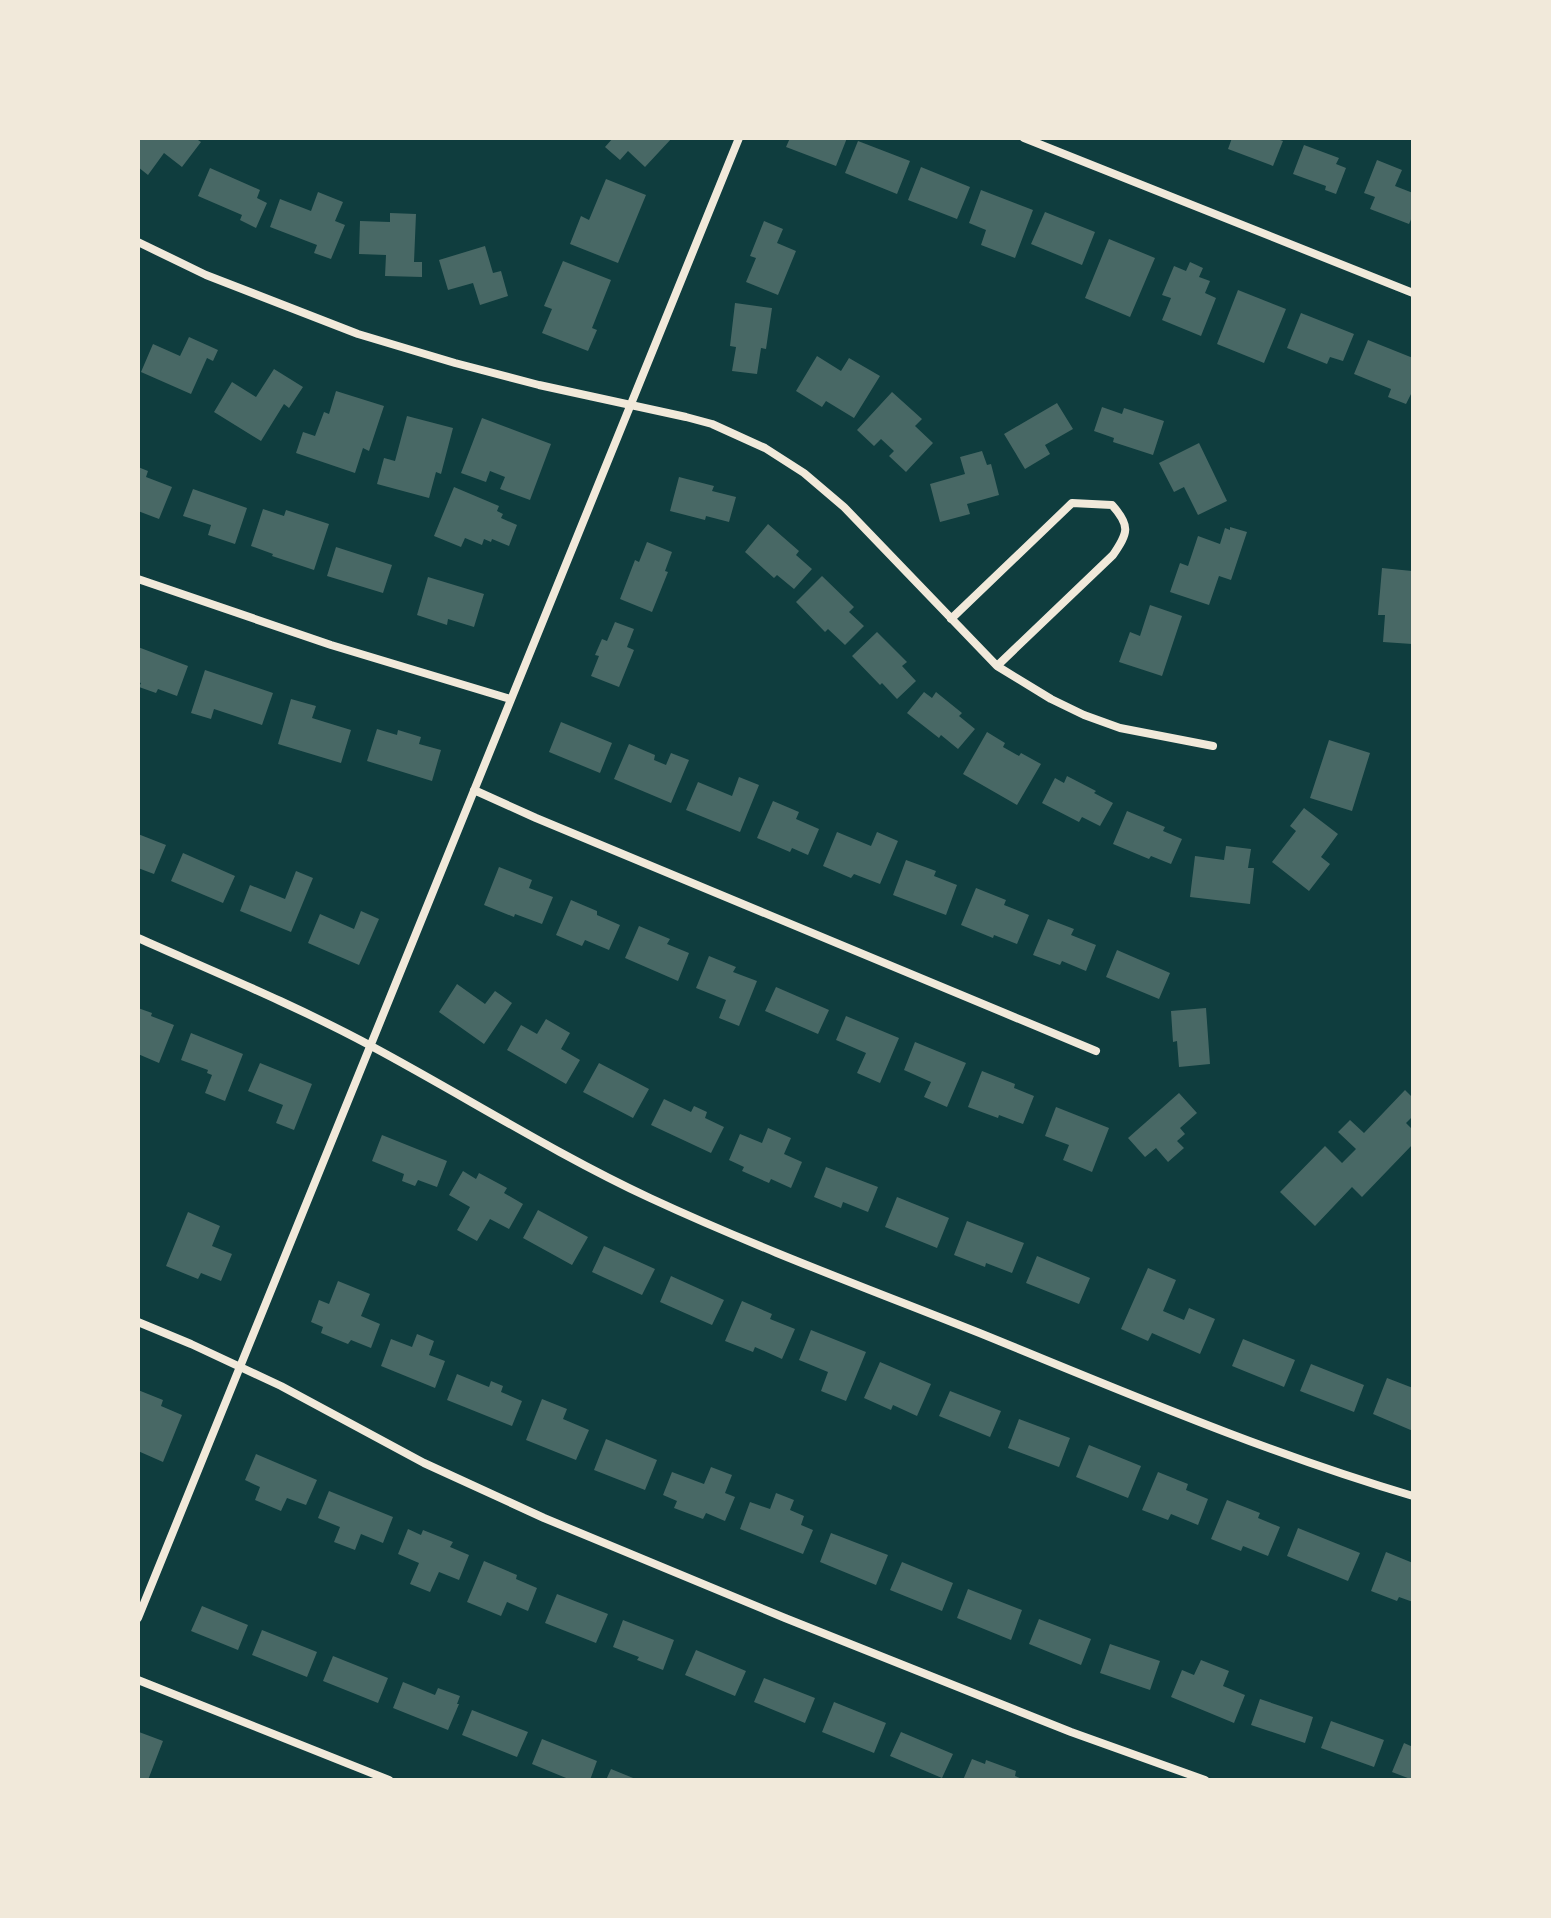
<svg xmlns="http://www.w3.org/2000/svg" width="1551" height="1918" font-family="Overpass,sans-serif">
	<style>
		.building { fill: #486865 }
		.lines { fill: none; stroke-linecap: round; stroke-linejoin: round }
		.minor { stroke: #f1e9da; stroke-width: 8 }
	</style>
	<rect width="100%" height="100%" fill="#0f3d3e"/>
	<path class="building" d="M138 138H195L201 142 182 167 164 153 148 175 138 167Z
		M613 138H672L645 167 628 151 620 160 605 147Z
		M790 138H847L836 166 786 147Z
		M1232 138H1274L1283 141 1273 166 1228 149Z
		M858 141 910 161 897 194 845 173Z
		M1304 145 1339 158 1336 164 1346 168 1336 194 1325 190 1326 186 1293 174Z
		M1377 160 1402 170 1395 186 1413 193V215L1409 224 1370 209 1375 197 1364 193Z
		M921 167 970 187 957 219 908 200Z
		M210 168 260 190 257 198 267 203 256 228 240 220 242 215 198 196Z
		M606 179 646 195 618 263 570 244 581 216 589 220Z
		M981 190 1033 210 1015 258 981 245 986 230 969 223Z
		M318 192 343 202 335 221 345 225 331 259 314 253 317 245 270 227 280 199 311 211Z
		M1045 212 1095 232 1082 265 1031 244Z
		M390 213 416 214 414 262H422V277L385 276 386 255 359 254 360 221 390 222Z
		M764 221 783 229 777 243 796 251 778 295 746 282 756 258 750 256Z
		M1109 239 1155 258 1130 317 1085 298Z
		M485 246 493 273 501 271 508 296 480 305 473 283 448 290 439 260Z
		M563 261 611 280 592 328 597 330 588 351 542 333 552 309 544 306Z
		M1190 262 1203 268 1199 277 1210 281 1205 293 1216 298 1201 336 1162 320 1171 298 1162 295 1174 266 1186 271Z
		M1238 290 1286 309 1264 363 1217 344Z
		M735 303 772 308 766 349 761 348 757 374 732 371 736 347 730 346Z
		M1301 313 1354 334 1343 361 1330 357 1327 364 1287 348Z
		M189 337 218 350 213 361 207 358 191 394 141 372 153 344 180 356Z
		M1368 340 1413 358V390L1406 404 1388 397 1391 389 1354 374Z
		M817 356 841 371 849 358 880 376 854 418 826 401 822 407 796 391Z
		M274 369 303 387 289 408 284 404 261 441 214 412 232 382 256 397Z
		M336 391 384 406 369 451 363 448 355 473 296 453 303 432 315 436 324 412 329 414Z
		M892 392 922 419 915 426 933 443 906 472 889 456 894 451 881 439 874 446 857 430Z
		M1057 403 1073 429 1045 445 1050 454 1025 469 1004 434Z
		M1102 407 1122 414 1124 408 1164 421 1153 455 1113 442 1114 438 1094 431Z
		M407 416 453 428 441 474 436 472 429 498 377 484 384 458 395 461Z
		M482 418 551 444 530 500 500 489 505 477 490 471 486 482 461 473Z
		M1199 443 1227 501 1198 515 1184 487 1174 492 1159 463Z
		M982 451 987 465 991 464 999 495 967 504 970 514 940 522 930 484 965 474 960 457Z
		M138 467 148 471 146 477 172 487 159 519 138 511Z
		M679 477 714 486 712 491 736 497 729 522 706 516 705 520 670 511Z
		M454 487 499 506 497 511 503 514 501 518 517 525 509 546 492 539 491 542 484 539 482 545 465 538 461 547 434 536Z
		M193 489 247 508 235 544 208 535 211 525 183 516Z
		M263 509 284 516 286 510 329 524 314 570 272 556 273 554 251 546Z
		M768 524 799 551 796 555 812 569 794 589 777 575 774 578 745 552Z
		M1230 527 1247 532 1231 580 1219 576 1209 605 1170 592 1180 563 1188 566 1198 536 1220 544 1225 528 1230 530Z
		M647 542 672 552 665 571 668 572 652 612 620 599 635 560 639 562Z
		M336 547 392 565 383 593 327 576Z
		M1382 568 1412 571V644L1383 642 1385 615H1378Z
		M822 576 854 607 849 612 864 626 845 645 828 629 825 632 796 602Z
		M428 577 484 594 474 627 448 619 447 625 417 615Z
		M1150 605 1182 616 1162 676 1119 662 1130 632 1140 636Z
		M615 622 634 629 627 647 634 650 619 687 591 676 599 656 595 655 602 639 607 641Z
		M877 632 907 662 902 666 916 681 897 699 882 683 880 685 852 656Z
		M138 647 188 666 177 696 158 689 156 693 139 687 141 683 138 682Z
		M205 670 273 693 262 725 214 709 211 719 191 713Z
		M924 692 932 698 936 692 962 713 959 716 975 729 958 749 941 735 939 738 907 713Z
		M291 699 316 706 312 718 351 730 341 763 278 744Z
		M561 722 612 743 600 773 549 752Z
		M377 729 397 735 398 730 421 737 419 744 441 750 432 781 367 761Z
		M987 732 1005 743 1003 747 1019 756 1021 753 1041 764 1017 805 963 774Z
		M1329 740 1370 753 1352 811 1310 798Z
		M629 744 655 755 654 760 666 765 671 753 689 760 671 803 614 779Z
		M1067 776 1096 791 1094 793 1113 803 1100 826 1082 817 1079 822 1042 803 1055 778 1064 783Z
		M739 777 759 785 740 832 686 810 698 782 732 796Z
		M773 801 799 812 796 819 819 829 808 855 792 848 790 852 757 838Z
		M1304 808 1338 834 1321 857 1330 864 1309 891 1272 862 1296 831 1290 826Z
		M1127 811 1165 827 1163 831 1182 839 1171 864 1151 856 1149 859 1113 844Z
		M837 832 871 846 877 832 898 841 880 884 854 874 851 878 823 866Z
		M138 834 166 845 154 874 138 868Z
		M1226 846 1251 849 1248 868H1254L1250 904 1190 897 1195 856 1224 860Z
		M183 853 235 876 223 903 171 881Z
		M906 860 936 871 934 876 957 885 946 915 893 895Z
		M499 867 532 880 529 888 553 897 542 924 515 914 514 917 484 905Z
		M296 871 313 878 291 932 240 911 250 885 285 899Z
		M976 888 1006 900 1004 905 1029 915 1017 944 994 935 993 938 961 925Z
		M571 900 597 911V915L620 925 609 950 585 940 582 946 556 935Z
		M361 911 379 919 359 965 308 943 320 914 354 929Z
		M1048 919 1074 929 1071 935 1096 945 1086 971 1062 961 1060 965 1033 955Z
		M639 926 670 939 667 944 689 953 678 981 625 958Z
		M1117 950 1170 973 1159 999 1106 977Z
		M709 956 736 967 733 972 757 981 739 1026 719 1018 726 1000 696 988Z
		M457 984 485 1004 495 991 512 1003 484 1044 439 1012Z
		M776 987 829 1010 818 1034 765 1011Z
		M138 1008 152 1013 151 1016 174 1025 159 1063 138 1054Z
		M1206 1008 1210 1064 1179 1067 1177 1041 1173 1042 1171 1011Z
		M846 1016 899 1038 880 1083 857 1073 866 1053 836 1040Z
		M546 1019 570 1033 561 1049 580 1060 566 1084 507 1050 521 1025 537 1034Z
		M191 1033 243 1054 225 1101 205 1093 212 1075 207 1073 208 1070 181 1060Z
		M915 1042 966 1063 947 1107 924 1097 931 1082 904 1070Z
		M260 1063 312 1084 294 1130 276 1123 283 1105 248 1091Z
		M599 1063 649 1089 633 1118 583 1092Z
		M982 1071 1015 1084 1014 1088 1034 1096 1023 1124 999 1115 998 1118 968 1107Z
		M1405 1090 1413 1098V1116L1406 1123 1413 1130V1144L1362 1197 1352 1187 1315 1226 1280 1192 1325 1146 1342 1163 1356 1149 1338 1132 1350 1120 1364 1133Z
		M1179 1093 1197 1113 1180 1128 1185 1134 1177 1141 1184 1148 1168 1162 1156 1148 1145 1157 1128 1138Z
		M664 1099 691 1112 694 1106 707 1112 705 1118 724 1127 711 1153 651 1125Z
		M1056 1107 1109 1128 1092 1172 1063 1160 1069 1145 1045 1136Z
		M768 1128 791 1138 784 1154 802 1162 791 1188 771 1179 769 1183 742 1171 744 1167 729 1160 740 1134 762 1143Z
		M382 1135 447 1161 437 1187 418 1180 415 1186 402 1181 404 1174 372 1161Z
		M826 1167 878 1187 868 1212 843 1202 841 1208 814 1197Z
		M463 1171 476 1179 479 1173 507 1188 504 1193 523 1204 509 1229 490 1219 477 1241 457 1230 470 1207 449 1195Z
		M897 1197 949 1218 937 1248 885 1227Z
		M538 1210 588 1237 572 1265 523 1238Z
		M188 1212 220 1226 212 1246 232 1254 221 1281 201 1273 198 1279 166 1266Z
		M967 1221 1024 1243 1012 1273 986 1263 985 1267 954 1255Z
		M604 1246 655 1269 642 1295 592 1272Z
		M1037 1256 1090 1278 1079 1304 1026 1283Z
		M1148 1268 1176 1280 1163 1311 1184 1320 1189 1308 1215 1319 1200 1354 1152 1333 1148 1341 1121 1329Z
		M671 1276 724 1300 712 1325 660 1302Z
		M338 1281 370 1294 361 1316 380 1324 371 1348 351 1340 348 1344 321 1333 323 1327 311 1322 319 1300 329 1304Z
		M742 1301 772 1314 770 1319 795 1329 782 1359 755 1347 753 1352 725 1341Z
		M811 1330 866 1352 846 1401 821 1391 828 1372 799 1360Z
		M417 1334 434 1341 429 1355 445 1361 435 1388 381 1366 391 1339 412 1347Z
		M1243 1339 1295 1360 1284 1387 1232 1366Z
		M880 1362 931 1384 917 1416 893 1405 891 1410 864 1398Z
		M1311 1364 1364 1385 1354 1412 1300 1391Z
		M457 1374 489 1387 491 1381 503 1386 501 1392 522 1401 512 1426 447 1400Z
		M1387 1378 1413 1388V1431L1373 1414Z
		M138 1390 163 1400 161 1406 182 1415 163 1462 138 1451Z
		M950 1391 1001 1411 990 1437 939 1416Z
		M542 1399 567 1409 563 1419 589 1430 576 1460 526 1440Z
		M1019 1419 1070 1438 1059 1467 1008 1448Z
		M606 1439 657 1460 645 1490 594 1470Z
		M1089 1445 1141 1466 1128 1498 1076 1477Z
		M256 1454 317 1480 306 1505 287 1498 281 1511 255 1500 260 1487 245 1480Z
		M711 1467 732 1475 725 1493 735 1497 725 1521 706 1513 703 1519 674 1508 677 1501 663 1495 672 1472 704 1484Z
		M1158 1472 1188 1484 1186 1490 1208 1499 1198 1525 1171 1514 1168 1520 1142 1510Z
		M329 1491 393 1517 383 1543 361 1534 355 1550 334 1542 340 1527 318 1518Z
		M776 1493 794 1500 790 1510 804 1516 801 1525 813 1530 803 1554 740 1529 750 1502 770 1509Z
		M1227 1500 1260 1513 1258 1518 1280 1527 1268 1556 1243 1546 1241 1551 1211 1539Z
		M1298 1528 1360 1553 1348 1581 1287 1556Z
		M408 1529 421 1535 423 1530 453 1542 450 1547 469 1555 459 1580 439 1572 430 1592 410 1584 419 1563 398 1554Z
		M831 1533 888 1555 876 1585 820 1562Z
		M1386 1552 1413 1563V1602L1399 1597 1397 1601 1371 1591Z
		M484 1561 517 1575 516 1579 537 1588 528 1611 507 1602 501 1616 467 1602Z
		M902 1562 953 1583 942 1611 890 1590Z
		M968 1589 1022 1610 1011 1640 957 1618Z
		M557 1594 608 1614 596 1643 545 1623Z
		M202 1606 248 1625 238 1650 191 1631Z
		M1039 1619 1091 1639 1081 1665 1029 1644Z
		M623 1620 674 1640 663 1670 637 1660 639 1657 613 1647Z
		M262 1630 317 1652 307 1677 252 1655Z
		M1110 1644 1160 1661 1150 1690 1100 1673Z
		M696 1650 746 1671 735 1696 685 1675Z
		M333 1656 388 1678 378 1703 323 1681Z
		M1201 1660 1229 1671 1223 1686 1245 1695 1234 1723 1171 1697 1182 1670 1194 1675Z
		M764 1678 815 1698 805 1723 754 1702Z
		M403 1682 435 1695 438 1688 460 1696 457 1704H459L448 1730 393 1708Z
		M1260 1699 1313 1717 1305 1743 1251 1725Z
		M834 1702 886 1723 874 1753 822 1732Z
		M472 1710 528 1732 517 1757 462 1735Z
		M1331 1721 1384 1740 1374 1767 1321 1748Z
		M139 1732 163 1741 148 1780H138Z
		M901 1732 953 1754 942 1778 890 1756Z
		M542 1739 597 1761 590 1780H571L532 1764Z
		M1404 1743 1413 1747V1780L1392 1772Z
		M972 1759 985 1764 986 1760 1016 1771 1015 1776 1025 1780H963Z
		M611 1769 638 1780H606Z"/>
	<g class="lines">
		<path class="minor" d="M1024 138 1413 293
			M138 242 206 275 358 334 455 363 539 385 686 417 712 424 765 448 804 473 844 507 997 666 1051 699 1084 715 1120 728 1213 746
			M138 579 331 645 510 699
			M951 619 1072 503 1112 505C1131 526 1128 533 1113 555L997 666
			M474 790 536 818 1096 1051
			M138 938C217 973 297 1006 373 1047 466 1097 554 1153 650 1198 760 1249 874 1291 987 1336 1127 1393 1267 1453 1413 1496
			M138 1322 191 1344 281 1386 424 1463 544 1518 785 1618 1071 1732 1205 1780
			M138 1618 739 138
			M138 1680 389 1780"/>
	</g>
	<rect width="1551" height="1918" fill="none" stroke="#f1e9da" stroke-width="280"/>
</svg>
